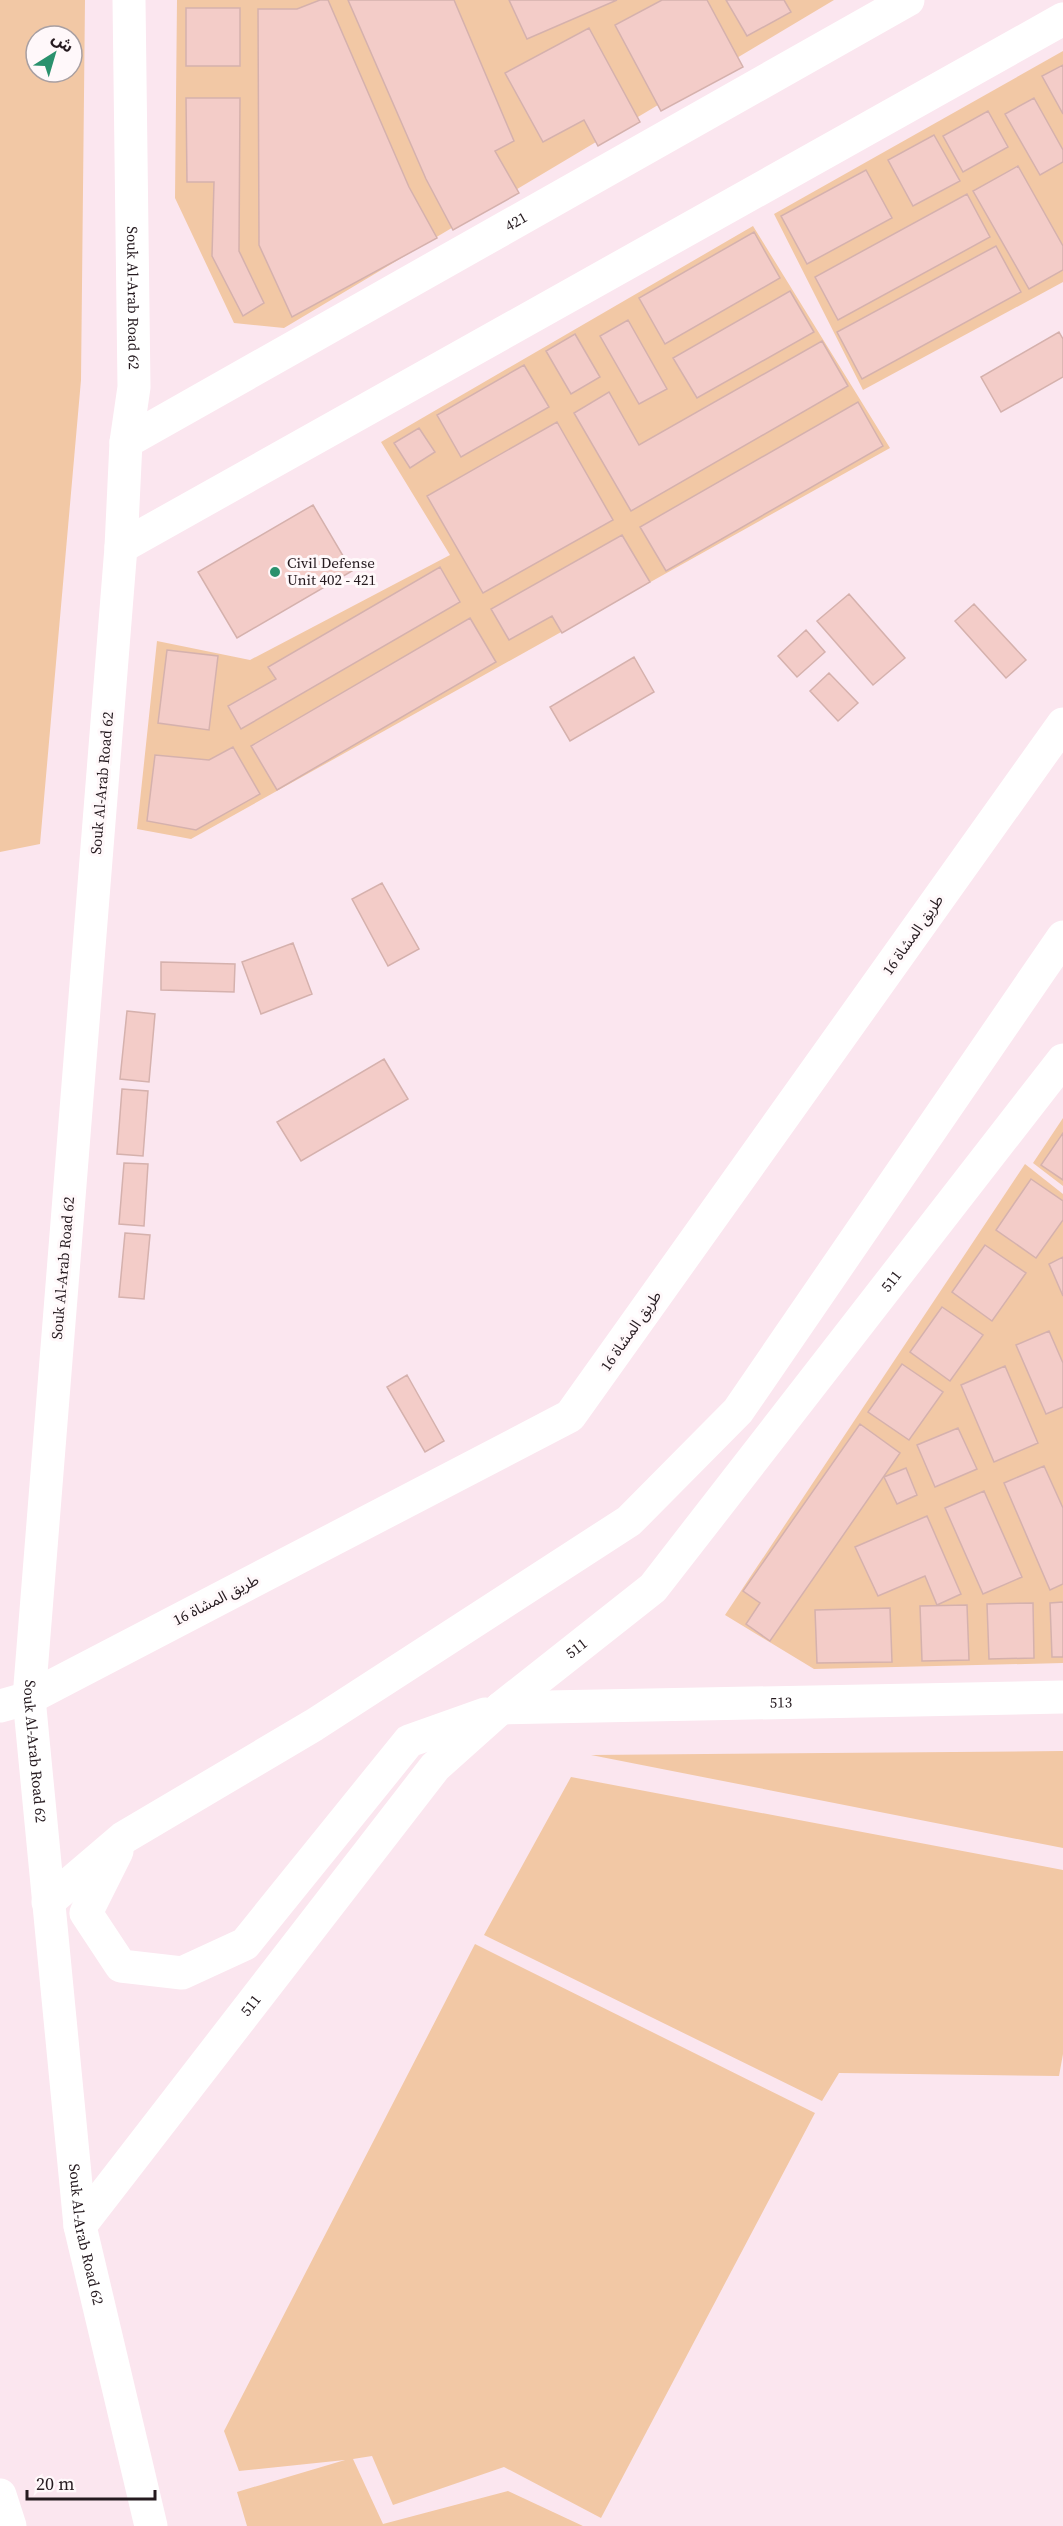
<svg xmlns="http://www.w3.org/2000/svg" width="1063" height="2526" font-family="'Source Serif 4','Noto Sans Arabic',serif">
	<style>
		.green { fill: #f2c8a5; fill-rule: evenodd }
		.building { fill: #f3ccc8; stroke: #d5b1ad; stroke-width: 1.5 }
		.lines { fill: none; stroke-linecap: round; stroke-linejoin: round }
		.street { stroke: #fff; stroke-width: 33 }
		.secondary { stroke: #fff; stroke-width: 33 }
		.poi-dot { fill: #2a916d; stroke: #fff8fa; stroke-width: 2 }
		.labels { text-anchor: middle; stroke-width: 6; stroke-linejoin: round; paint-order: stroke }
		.street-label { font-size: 15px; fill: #251a1f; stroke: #fff8fa }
		.poi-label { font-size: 15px; fill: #251a1f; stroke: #fff8fa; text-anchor: start }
	</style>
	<rect width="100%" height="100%" fill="#fbe6ef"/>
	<path class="green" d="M0 0H85L81 380 40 844 0 852ZM36 36H72V72H36Z
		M177 0H834L284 328 234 323 175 198Z
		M1063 51V282L863 390 774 214Z
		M753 226 890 448 191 839 137 829 157 641 250 660 450 555 381 442Z
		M1063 1118V1186L1033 1163Z
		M1025 1164 1063 1194V1663L814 1669 725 1615Z
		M1063 1751V1848L591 1755Z
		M571 1777 1063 1870V2054L1059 2076 839 2073 822 2101 484 1935Z
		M475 1944 815 2113 601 2518 504 2467 393 2505 372 2456 353 2459 383 2524 508 2491 583 2526H247L237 2492 345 2460 239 2471 224 2431Z"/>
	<path class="building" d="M320 0H328L409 187 437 238 292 317 259 245 258 9H297Z
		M348 0H454L514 141 495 151 519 193 453 230 426 179Z
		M509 0H617L527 39Z
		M662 0H707L743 67 661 111 615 25Z
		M726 0H784L791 12 747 36Z
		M186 8H240V66H186Z
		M589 28 640 122 598 146 584 120 543 142 505 73Z
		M1063 65V114L1042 76Z
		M186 98H240L239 251 264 303 243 316 212 256 214 182H187Z
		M1034 98 1063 150V162L1040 175 1005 114Z
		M988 111 1008 147 963 172 943 136Z
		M934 135 960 181 913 206 888 160Z
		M1018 166 1063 246V270L1029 289 973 191Z
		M866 170 892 218 807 264 781 216Z
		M967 194 990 237 838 320 815 277Z
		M754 232 780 278 665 344 639 298Z
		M996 246 1021 292 862 379 837 332Z
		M790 291 814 332 697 398 673 358Z
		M628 320 667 389 639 404 600 336Z
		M1059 332 1063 339V377L1001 412 981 377Z
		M575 334 600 377 571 394 546 351Z
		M822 341 848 386 631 511 574 413 609 392 639 445Z
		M524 365 549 407 461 457 437 415Z
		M858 402 883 446 666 571 640 527Z
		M557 422 613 520 483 593 427 496Z
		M419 428 435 452 410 468 394 443Z
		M313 505 352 571 237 638 198 572Z
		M622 535 650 582 562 633 552 616 509 640 491 609Z
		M440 567 460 602 241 729 228 706 276 679 268 667Z
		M849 594 905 658 873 685 817 621Z
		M974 604 1026 660 1006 678 955 621Z
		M470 618 496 662 277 790 251 746Z
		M806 630 825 652 797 677 778 656Z
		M167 650 218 656 209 730 158 723Z
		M634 657 654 692 570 741 550 707Z
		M829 673 858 703 838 721 810 691Z
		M233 747 260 794 196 830 147 821 155 755 209 760Z
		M382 883 419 949 388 966 352 899Z
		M293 943 312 994 261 1014 242 962Z
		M161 962 235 964 234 992 161 990Z
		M127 1011 155 1014 149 1082 120 1079Z
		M384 1059 408 1099 301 1161 277 1122Z
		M122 1089 148 1091 143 1156 117 1154Z
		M1063 1133V1180L1041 1165Z
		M124 1163 148 1164 144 1226 119 1224Z
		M1031 1179 1063 1201V1220L1036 1258 996 1230Z
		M125 1233 150 1235 144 1299 119 1297Z
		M985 1245 1026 1273 992 1321 952 1292Z
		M1063 1257V1296L1049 1264Z
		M942 1307 983 1335 950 1381 910 1352Z
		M1049 1331 1063 1363V1407L1046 1414 1016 1345Z
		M902 1364 943 1392 909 1440 868 1412Z
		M1005 1366 1038 1443 994 1462 961 1385Z
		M407 1375 444 1441 425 1452 387 1387Z
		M860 1424 900 1453 770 1641 746 1624 760 1603 743 1591Z
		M958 1428 977 1469 935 1487 917 1445Z
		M1044 1466 1063 1508V1584L1050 1590 1004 1483Z
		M906 1468 917 1495 897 1504 884 1477Z
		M984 1491 1022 1577 983 1594 945 1508Z
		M927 1516 961 1594 937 1605 925 1576 878 1596 855 1547Z
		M1063 1602V1657H1052L1050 1603Z
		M1033 1603 1034 1658 989 1659 987 1604Z
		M967 1605 969 1660 922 1661 920 1606Z
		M890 1608 892 1662 817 1663 815 1610Z"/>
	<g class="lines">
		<g class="street">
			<path d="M0 1706 29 1698 570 1416 1063 724"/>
			<path id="s1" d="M501 1708 1063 1697"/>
			<path d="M0 2495 10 2526"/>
		</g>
		<g class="secondary">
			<path id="s2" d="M129 0 134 387 126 442 121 547 29 1698 80 2226 151 2526"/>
			<path id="s3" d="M126 442 908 0"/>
			<path d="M121 547 1063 19"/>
			<path d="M117 1851 86 1913 121 1966 182 1973 245 1944 409 1741 485 1714"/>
			<path d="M48 1902 123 1838 314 1725 629 1521 738 1411 1063 937"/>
			<path id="s4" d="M80 2226 435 1767 501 1708 653 1588 1063 1060"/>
		</g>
	</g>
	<circle class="poi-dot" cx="275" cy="572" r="6"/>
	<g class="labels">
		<g class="street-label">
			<text dy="5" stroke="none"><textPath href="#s3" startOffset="448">421</textPath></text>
			<text dy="5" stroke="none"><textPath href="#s2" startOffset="298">Souk Al-Arab Road 62</textPath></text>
			<text transform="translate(102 783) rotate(-85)" y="5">Souk Al-Arab Road 62</text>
			<text transform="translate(913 935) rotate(-55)" y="5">طريق المشاة 16</text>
			<text transform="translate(63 1268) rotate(-85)" y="5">Souk Al-Arab Road 62</text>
			<text dy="5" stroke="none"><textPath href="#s4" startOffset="1251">511</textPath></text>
			<text transform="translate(631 1331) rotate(-55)" y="5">طريق المشاة 16</text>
			<text transform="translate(216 1600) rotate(-27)" y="5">طريق المشاة 16</text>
			<text dy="5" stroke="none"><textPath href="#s4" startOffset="765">511</textPath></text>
			<text dy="5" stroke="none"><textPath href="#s1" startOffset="280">513</textPath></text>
			<text dy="5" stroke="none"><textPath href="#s2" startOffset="1756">Souk Al-Arab Road 62</textPath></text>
			<text dy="5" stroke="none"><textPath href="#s4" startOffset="279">511</textPath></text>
			<text dy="5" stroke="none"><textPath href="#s2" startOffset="2242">Souk Al-Arab Road 62</textPath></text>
		</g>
		<g class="poi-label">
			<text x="287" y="568">Civil Defense<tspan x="287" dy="17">Unit 402 - 421</tspan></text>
		</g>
	</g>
	<g transform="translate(54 54) rotate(37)"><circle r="28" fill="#fff8fa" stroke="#a89fa2" stroke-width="1.5"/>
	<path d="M0-4.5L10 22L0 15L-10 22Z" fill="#2a916d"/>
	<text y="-9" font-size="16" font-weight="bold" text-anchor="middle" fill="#251a1f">ش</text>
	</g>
	<path d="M27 2490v9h128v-9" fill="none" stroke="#251a1f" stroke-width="3"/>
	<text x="36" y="2490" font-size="18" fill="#251a1f" stroke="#fff8fa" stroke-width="4.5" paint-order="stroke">20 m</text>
</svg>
